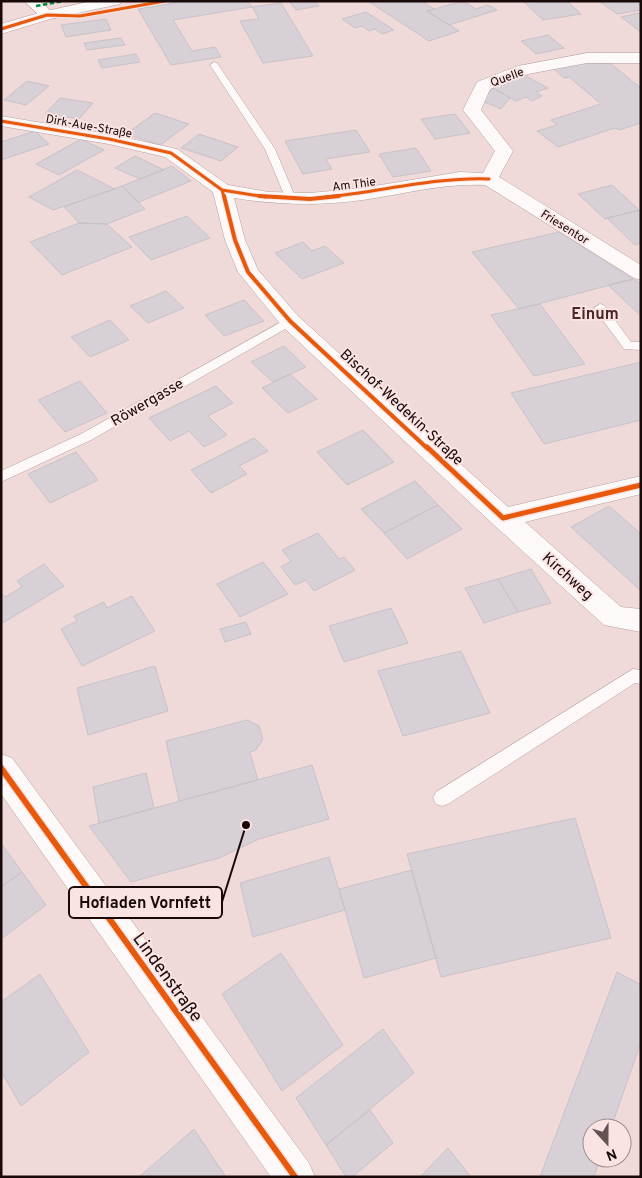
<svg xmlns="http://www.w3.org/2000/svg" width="642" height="1178" font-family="Overpass,sans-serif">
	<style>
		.building { fill: #d7d1d7; stroke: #c8c2c8 }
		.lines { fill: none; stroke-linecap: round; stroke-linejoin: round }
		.service-casing { stroke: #b2a0a0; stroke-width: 1 }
		.minor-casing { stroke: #b2a0a0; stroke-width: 1 }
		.primary-casing { stroke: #b2a0a0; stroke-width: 1 }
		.service { fill: #fdf9f9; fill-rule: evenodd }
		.minor { fill: #fdf9f9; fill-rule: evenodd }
		.primary { fill: #fdf9f9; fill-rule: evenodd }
		.quiet { stroke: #00873e; stroke-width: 2.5; stroke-dasharray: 4.5 2.5; stroke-linecap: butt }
		.cycleway-far3-casing { stroke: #f9e4e3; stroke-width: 5 }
		.cycleway-far2-casing { stroke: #f9e4e3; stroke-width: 6 }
		.cycleway-far1-casing { stroke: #f9e4e3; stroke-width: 8 }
		.cycleway-casing { stroke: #f9e4e3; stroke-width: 9 }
		.cycleway-far3 { stroke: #e8590c; stroke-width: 3 }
		.cycleway-far2 { stroke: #e8590c; stroke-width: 4 }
		.cycleway-far1 { stroke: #e8590c; stroke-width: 5 }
		.cycleway { stroke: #e8590c; stroke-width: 6 }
		.labels { text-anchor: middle; stroke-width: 4; stroke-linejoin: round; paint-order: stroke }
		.far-street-label { font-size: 12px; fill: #190909; stroke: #f9e4e3 }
		.street-label { font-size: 15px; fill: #190909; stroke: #f9e4e3 }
		.far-district-label { font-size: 16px; font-weight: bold; fill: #4b2625; stroke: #f9e4e3 }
		.near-street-label { font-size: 18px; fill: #190909; stroke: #f9e4e3 }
		.leader { fill: none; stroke: #190909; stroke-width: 2 }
		.callout-dot { fill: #190909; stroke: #f9e4e3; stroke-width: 2 }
		.callout { fill: #f9e4e3; stroke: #190909; stroke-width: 2 }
		.callout-label { font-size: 16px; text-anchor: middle; font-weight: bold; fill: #190909 }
	</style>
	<rect width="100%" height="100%" fill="#f0dad9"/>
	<path class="building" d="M186 1H248L252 7 173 20 192 51 215 47 221 57 171 65 138 9Z
		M289 1H315L319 6 296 10Z
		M368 1H422L434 9 427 11 459 31 429 41Z
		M463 1 476 9 488 5 497 10 449 25 427 11Z
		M523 1H567L581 14 543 20Z
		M599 1H637L641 4V10L617 14Z
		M281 3 313 56 263 63 240 21 259 19 252 7Z
		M366 12 394 30 382 34 375 29 369 31 362 26 355 28 342 19Z
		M639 13 641 15V32L621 17Z
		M106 19 111 30 66 37 61 25Z
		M548 35 564 48 536 54 521 41Z
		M121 38 125 45 87 50 84 43Z
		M136 54 140 62 102 68 98 60Z
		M585 62 611 64 641 88V123L619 130 615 128 558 147 537 131 557 125 551 120 601 104 569 77 564 78 553 68Z
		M524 75 548 88 536 92 542 96 532 101 526 97 516 101 493 88Z
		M27 81 49 86 26 105 4 100Z
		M493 88 510 98 501 109 482 101Z
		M60 98 93 103 79 119 45 114Z
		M155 113 189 124 160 145 126 134Z
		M455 114 470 133 435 139 421 119Z
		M356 130 370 152 326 159 332 169 303 174 285 141Z
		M35 131 49 144 1 160V142Z
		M199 134 238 147 221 161 181 148Z
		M81 139 104 150 59 175 36 164Z
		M416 148 431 171 393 177 379 154Z
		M135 156 164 170 140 179 115 168Z
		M172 166 191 181 139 202 122 186Z
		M77 170 115 189 53 210 29 197Z
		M612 185 639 210 605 219 578 194Z
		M122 186 145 209 107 224 79 223 64 207Z
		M641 210V243L635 245 607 218Z
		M187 216 210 238 151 260 129 237Z
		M79 223 107 224 132 247 62 275 30 242Z
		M559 232 633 279 519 309 472 252Z
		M303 242 312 251 325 246 344 263 302 279 275 253Z
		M633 279 641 284V316L608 285Z
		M166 291 184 308 148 323 130 306Z
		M244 300 264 321 224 336 205 315Z
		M540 304 585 364 534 376 491 315Z
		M110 320 129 340 90 357 71 337Z
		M284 346 306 367 273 382 251 362Z
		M641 362V420L544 444 511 393Z
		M290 374 317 399 288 413 262 388Z
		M80 381 107 413 65 432 38 400Z
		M216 386 233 403 208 416 227 435 204 447 189 431 170 441 149 418Z
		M363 430 394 462 347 485 317 452Z
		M254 438 268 451 239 466 247 474 211 493 191 470Z
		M76 452 98 480 50 503 28 474Z
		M415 481 438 505 384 533 361 509Z
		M438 505 462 529 407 559 384 533Z
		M609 506 641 534V591L571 527Z
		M318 533 339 559 344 557 355 570 314 591 306 580 295 585 281 567 291 561 282 550Z
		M263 562 288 594 240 617 217 584Z
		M44 564 64 586 1 624V593L5 597 22 587 17 581Z
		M531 569 551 603 518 612 498 579Z
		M498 579 518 612 484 623 465 588Z
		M132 596 155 631 82 666 61 629 77 621 74 616 104 602 107 608Z
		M391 608 408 643 344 662 329 626Z
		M246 622 251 634 225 642 220 629Z
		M461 651 490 713 403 736 378 671Z
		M155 666 168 711 88 735 77 688Z
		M247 720 259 726 263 739 256 750 250 752 258 780 179 801 166 741Z
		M312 765 329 819 259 839 219 858 131 882 89 826Z
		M146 773 154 808 99 823 93 787Z
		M575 818 611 938 441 977 407 854Z
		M1 843 22 872 1 887Z
		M329 857 345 910 253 937 240 883Z
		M412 870 436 958 364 978 339 889Z
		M22 872 46 905 1 939V887Z
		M281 953 343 1045 282 1091 222 994Z
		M617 972 641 985V1042L611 1128H592V1158H600L594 1177H540Z
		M40 974 89 1052 21 1106 1 1071V1002Z
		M383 1029 414 1073 326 1145 296 1098Z
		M370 1110 393 1143 352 1177H346L326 1145Z
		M194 1129 226 1177H139Z
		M448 1148 471 1177H420Z"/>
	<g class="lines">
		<defs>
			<path id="service" d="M214 62 217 63 275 149 296 199 295 201 291 202 286 199 265 149 210 65Z
				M600 304 604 305 631 342H641V350L624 349 594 308Z
				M290 317 296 321 294 324 91 440 1 482V471L81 434Z
				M633 669 641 670V684L635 683 448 804 442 806 436 804 433 798 436 792Z"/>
			<path id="minor" d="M24 1H40L55 15 52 18H42Z
				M587 53H641V63H587L528 74 490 89 481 110 513 151 499 177 641 265V280L634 278 485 185C444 183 404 194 363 200 319 206 277 205 234 198L245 240 258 270 298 316 508 507 641 476V494L525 522 621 607 641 609V632L604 625 494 525 282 326 238 272 225 240 213 192 165 157 109 144 1 126V116L109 134 177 149 228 185 269 192 310 193 362 188 460 172 483 173 495 151 463 110 477 82 518 66Z
				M1 754 12 758 309 1163 315 1177H271L1 794Z"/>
			<path id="primary" d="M92 1H122L120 4 50 19 1 34V24L42 12Z"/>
		</defs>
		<use href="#service" class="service-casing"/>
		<use href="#minor" class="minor-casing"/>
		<use href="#primary" class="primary-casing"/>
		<use href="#service" class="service"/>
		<use href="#minor" class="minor"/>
		<use href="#primary" class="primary"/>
		<path class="quiet" d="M36 6 64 1"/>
		<defs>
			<path id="cycleway-far3" d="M1 29 47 15 80 16 165 1
				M1 121 109 139 171 153 222 190 266 197
				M222 190 224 197
				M326 197C380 192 434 177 489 179"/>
			<path id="cycleway-far2" d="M224 196 235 240 248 272 290 321 428 449
				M259 196 310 199 339 196"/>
			<path id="cycleway-far1" d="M427 447 503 518 641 485"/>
			<path id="cycleway" d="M1 768 295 1177"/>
		</defs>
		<use href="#cycleway-far3" class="cycleway-far3-casing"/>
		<use href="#cycleway-far2" class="cycleway-far2-casing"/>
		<use href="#cycleway-far1" class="cycleway-far1-casing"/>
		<use href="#cycleway" class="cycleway-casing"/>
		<use href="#cycleway-far3" class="cycleway-far3"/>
		<use href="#cycleway-far2" class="cycleway-far2"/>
		<use href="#cycleway-far1" class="cycleway-far1"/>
		<use href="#cycleway" class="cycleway"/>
	</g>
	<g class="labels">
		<g class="far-street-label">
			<text transform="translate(507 77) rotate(-20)" y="4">Quelle</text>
			<text transform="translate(89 126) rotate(10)" y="4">Dirk-Aue-Straße</text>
			<text transform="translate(354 184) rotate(-7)" y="4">Am Thie</text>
			<text transform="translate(565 227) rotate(32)" y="4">Friesentor</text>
		</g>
		<g class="street-label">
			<text transform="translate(147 402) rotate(-30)" y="5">Röwergasse</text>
			<text transform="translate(402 407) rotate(43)" y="5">Bischof-Wedekin-Straße</text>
			<text transform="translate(568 576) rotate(42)" y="5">Kirchweg</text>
		</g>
		<g class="far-district-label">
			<text x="595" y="319">Einum</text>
		</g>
		<g class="near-street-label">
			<text transform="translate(168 977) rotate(54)" y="6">Lindenstraße</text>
		</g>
	</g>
	<path class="leader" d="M246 825L222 902"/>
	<circle class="callout-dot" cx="246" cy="825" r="5"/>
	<rect class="callout" x="69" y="887" width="153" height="31" rx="5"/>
	<g class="callout-label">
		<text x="145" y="908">Hofladen Vornfett</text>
	</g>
	<rect width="642" height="1178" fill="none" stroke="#190909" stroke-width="5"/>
	<g transform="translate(607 1143) rotate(159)"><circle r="24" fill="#f9e4e3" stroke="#9f8c8c"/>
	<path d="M0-4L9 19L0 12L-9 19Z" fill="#645252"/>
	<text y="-8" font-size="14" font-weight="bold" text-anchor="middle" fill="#190909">N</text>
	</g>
</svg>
